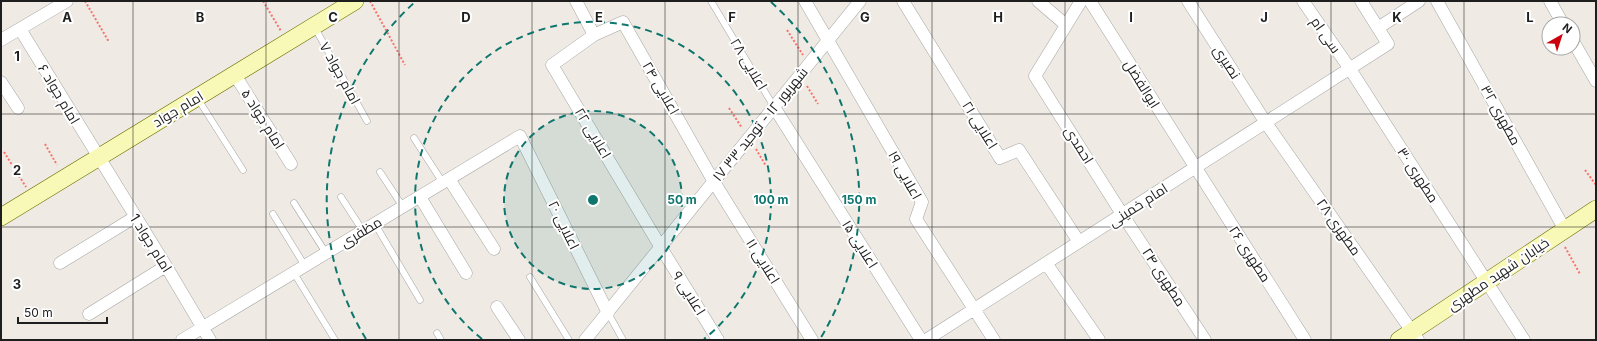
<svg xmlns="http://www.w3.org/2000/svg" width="1597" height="341" font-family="Inter,Cairo,sans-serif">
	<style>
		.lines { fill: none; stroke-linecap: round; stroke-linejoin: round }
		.lane-casing { stroke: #a5a5a5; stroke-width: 7 }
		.street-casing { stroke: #a5a5a5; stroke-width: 13 }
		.secondary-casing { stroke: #6f7505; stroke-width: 18 }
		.path { stroke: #fa716a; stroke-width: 2; stroke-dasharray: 2 2; stroke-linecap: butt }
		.lane { stroke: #fff; stroke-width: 6 }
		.street { stroke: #fff; stroke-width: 12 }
		.secondary { stroke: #f9f9b7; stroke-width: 17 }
		.grid { fill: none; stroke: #1e1e1e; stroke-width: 1; stroke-opacity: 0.55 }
		.ring { fill: none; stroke: #0f766e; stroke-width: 2; stroke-dasharray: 7 5 }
		.labels { text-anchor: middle; stroke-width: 4; stroke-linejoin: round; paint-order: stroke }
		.street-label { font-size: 14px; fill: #1e1e1e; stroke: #fff }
		.grid-label { font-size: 13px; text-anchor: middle; font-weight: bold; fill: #1e1e1e; stroke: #fff; stroke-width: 4; stroke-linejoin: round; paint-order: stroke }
		.centre { fill: #0f766e; stroke: #fff; stroke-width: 2 }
		.ring-label { font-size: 12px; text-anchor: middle; font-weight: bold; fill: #0f766e; stroke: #fff; stroke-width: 4; stroke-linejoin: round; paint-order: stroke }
	</style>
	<rect width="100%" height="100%" fill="#efebe4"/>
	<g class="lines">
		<defs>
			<path id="lane" d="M711 1 774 107
				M315 28 367 121
				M198 99 243 170
				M414 138 443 183
				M380 172 403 207
				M341 197 363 231
				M294 203 326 253
				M273 214 305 266
				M375 224 420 300
				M294 273 335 340
				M530 277 569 340
				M608 313 623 340
				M437 333 441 340"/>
			<path id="street" d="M576 1 594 35
				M805 1 922 202 916 219 994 340
				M903 1 1000 158 1019 150 1079 242
				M1038 1 1066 25
				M1081 1 1035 76 1122 214 1205 340
				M1090 1 1305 340
				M1188 1 1266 123 1418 340
				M1303 1 1350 69 1524 340
				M1437 1 1565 230
				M1550 1 1563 24
				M1378 28 1419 1
				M20 29 166 266 210 340
				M1 40 67 1
				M1573 41 1596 81
				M235 75 291 164
				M1 82 18 108
				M774 107 921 340
				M449 179 494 249
				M420 197 466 273
				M60 263 135 217
				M1046 263 1099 340
				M497 307 519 340
				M89 314 166 266
				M182 340 520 136 608 313
				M585 340 860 1
				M718 340 660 246 552 65 594 35 623 22 714 182 812 340
				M926 340 1388 44 1361 1"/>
			<path id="secondary" d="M1 217 355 1
				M1399 340 1596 209"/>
		</defs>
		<use href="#lane" class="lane-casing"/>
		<use href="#street" class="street-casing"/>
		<use href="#secondary" class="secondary-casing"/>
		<path class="path" d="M85 1 109 42
			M263 1 281 31
			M370 1 405 65
			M787 30 803 55
			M807 86 818 104
			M729 108 742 128
			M45 144 57 165
			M756 149 766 166
			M4 152 26 187
			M1585 170 1596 185
			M1565 247 1580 274"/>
		<use href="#lane" class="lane"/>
		<use href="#street" class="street"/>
		<use href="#secondary" class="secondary"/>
	</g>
	<path class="grid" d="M133 1V340M266 1V340M399 1V340M532 1V340M665 1V340M798 1V340M932 1V340M1065 1V340M1198 1V340M1331 1V340M1464 1V340M1 114H1596M1 227H1596"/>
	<circle cx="593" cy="200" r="89" fill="#0f766e" fill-opacity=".12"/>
	<g class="ring">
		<circle cx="593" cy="200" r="89"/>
		<path d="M482 339A178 178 0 1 1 704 339"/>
		<path d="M366 339A266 266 0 0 1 415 2M771 2A266 266 0 0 1 820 339"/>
	</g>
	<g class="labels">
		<g class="street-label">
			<text transform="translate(1326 35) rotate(55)" y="5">سی ام</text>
			<text transform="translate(1227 62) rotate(57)" y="5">نصیری</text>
			<text transform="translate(749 64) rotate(59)" y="5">اعلایی ۲۸</text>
			<text transform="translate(340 73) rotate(61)" y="5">امام جواد ۷</text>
			<text transform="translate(1142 84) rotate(58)" y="5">ابوالفضل</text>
			<text transform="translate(661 88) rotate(60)" y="5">اعلایی ۲۴</text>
			<text transform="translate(59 94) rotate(59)" y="5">امام جواد ۶</text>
			<text transform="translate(178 109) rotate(-31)" y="5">امام جواد</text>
			<text transform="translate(1501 115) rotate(61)" y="5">مطهری ۳۲</text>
			<text transform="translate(263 119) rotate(58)" y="5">امام جواد ۵</text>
			<text transform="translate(760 124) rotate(-51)" y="5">۱۷ شهریور ۱۲ - توحید ۳۳</text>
			<text transform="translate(980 125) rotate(58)" y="5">اعلایی ۲۱</text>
			<text transform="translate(593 133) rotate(59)" y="5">اعلایی ۲۲</text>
			<text transform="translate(1079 145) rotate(58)" y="5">احمدی</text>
			<text transform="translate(905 175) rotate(61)" y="5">اعلایی ۱۹</text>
			<text transform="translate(1418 175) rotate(57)" y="5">مطهری ۳۰</text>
			<text transform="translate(1138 205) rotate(-33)" y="5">امام خمینی</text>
			<text transform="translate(564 225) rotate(64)" y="5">اعلایی ۲۰</text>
			<text transform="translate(1339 227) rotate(55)" y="5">مطهری ۲۸</text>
			<text transform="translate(361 232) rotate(-31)" y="5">مظفری</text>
			<text transform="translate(151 243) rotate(58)" y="5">امام جواد 1</text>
			<text transform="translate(860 244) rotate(58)" y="5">اعلایی ۱۵</text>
			<text transform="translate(1250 254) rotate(57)" y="5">مطهری ۲۶</text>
			<text transform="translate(763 261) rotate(58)" y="5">اعلایی ۱۱</text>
			<text transform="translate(1498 274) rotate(-34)" y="5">خیابان شهید مطهری</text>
			<text transform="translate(1164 277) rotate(57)" y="5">مطهری ۲۴</text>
			<text transform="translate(689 293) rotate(58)" y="5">اعلایی ۹</text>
		</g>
	</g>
	<g class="grid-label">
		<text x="67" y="22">A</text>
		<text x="200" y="22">B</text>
		<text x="333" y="22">C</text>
		<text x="466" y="22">D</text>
		<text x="599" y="22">E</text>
		<text x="732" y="22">F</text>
		<text x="865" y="22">G</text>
		<text x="998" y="22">H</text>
		<text x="1131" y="22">I</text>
		<text x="1264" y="22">J</text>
		<text x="1397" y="22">K</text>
		<text x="1530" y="22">L</text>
		<text x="17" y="61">1</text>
		<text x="17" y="175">2</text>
		<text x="17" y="289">3</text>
	</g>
	<circle cx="593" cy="200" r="6" class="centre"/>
	<g class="ring-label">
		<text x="682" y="204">50 m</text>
		<text x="771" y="204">100 m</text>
		<text x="859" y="204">150 m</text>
	</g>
	<rect width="1597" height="341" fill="none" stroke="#1e1e1e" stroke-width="4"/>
	<g transform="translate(1561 36) rotate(39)"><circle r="19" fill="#ffffff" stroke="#a5a5a5"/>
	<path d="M0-3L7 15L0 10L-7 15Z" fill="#cc000c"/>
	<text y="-6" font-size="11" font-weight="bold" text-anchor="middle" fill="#1e1e1e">N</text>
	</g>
	<path d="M18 317v6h89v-6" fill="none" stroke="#1e1e1e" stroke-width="2"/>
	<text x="24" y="317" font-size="12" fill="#1e1e1e" stroke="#ffffff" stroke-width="3" paint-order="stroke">50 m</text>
</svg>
